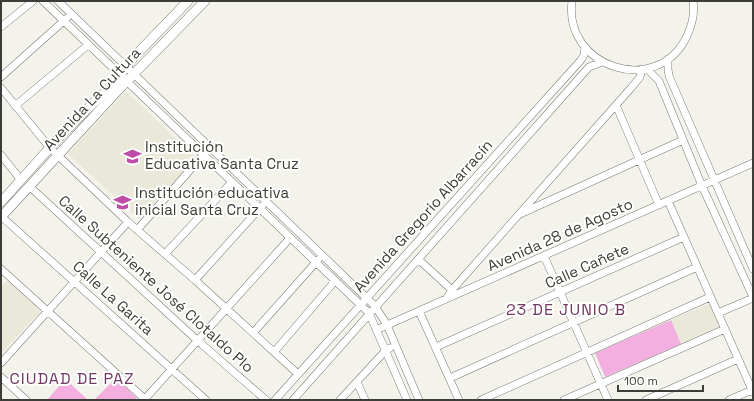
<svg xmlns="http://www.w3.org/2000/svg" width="754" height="401" font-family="'Space Grotesk',sans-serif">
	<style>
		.built { fill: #e9e8d9 }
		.green { fill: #f2afe0 }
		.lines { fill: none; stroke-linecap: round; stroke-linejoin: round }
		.minor-casing { stroke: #7a7973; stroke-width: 8 }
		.major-casing { stroke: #7a7973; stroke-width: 10 }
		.minor { stroke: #fff; stroke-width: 7 }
		.major { stroke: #fff; stroke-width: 9 }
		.labels { text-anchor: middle; stroke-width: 4; stroke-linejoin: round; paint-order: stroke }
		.street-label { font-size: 15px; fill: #3c3c39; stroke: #fffffe }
		.poi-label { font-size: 15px; fill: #3c3c39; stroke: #fffffe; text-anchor: start }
		.neighbourhood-label { font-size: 16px; letter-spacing: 1px; fill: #713863; stroke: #fffffe }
	</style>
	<rect width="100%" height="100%" fill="#f3f2eb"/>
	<path class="built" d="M126 91 196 158 139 219 68 154Z
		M9 281 39 308 40 312 1 354V287L5 282Z
		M711 303 721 327 681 344 671 320Z"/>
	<path class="green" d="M671 320 681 344 605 377 595 353Z
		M116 378 137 398 135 400H94Z
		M65 379 88 400H47Z"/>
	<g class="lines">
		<defs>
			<path id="minor" d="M43 1 369 313 407 400
				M58 1 375 306 387 325 419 400
				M572 1C563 68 658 98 687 36 692 25 695 13 693 1
				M1 27 33 1
				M668 59V69L669 76 753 269
				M647 69 659 81 702 186 753 297
				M1 77 67 18
				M1 88 50 148 128 222 195 280 298 374
				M616 105 659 205
				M15 106 88 45
				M1 155 21 180
				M29 186 198 341 266 400
				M668 201 753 392
				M520 214 683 140
				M2 217 206 400
				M137 230 206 152
				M165 254 232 182
				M544 256 608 400
				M418 259 452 290
				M1 269 146 400
				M195 280 262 206
				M446 299 452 290 631 88 640 77 642 69
				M419 311 459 400
				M718 313 753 298
				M376 330 753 163
				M253 333 318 260
				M436 347 684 237
				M274 352 335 281
				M1 363 128 222
				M1 377 26 400
				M450 378 697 267
				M357 382 365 400
				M144 400 290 238
				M275 400 581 60 584 55 585 47
				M293 400 589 67 602 62
				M340 400 386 350 390 348
				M481 400 710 297
				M564 400 725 329
				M646 400 738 359
				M729 400 752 390"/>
			<path id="major" d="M1 202 63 133 114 83 132 59 188 1
				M1 217 121 87 205 1"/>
		</defs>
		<use href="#minor" class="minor-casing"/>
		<use href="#major" class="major-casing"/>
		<use href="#minor" class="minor"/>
		<use href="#major" class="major"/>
	</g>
	<defs>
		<symbol id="school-bare" viewBox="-9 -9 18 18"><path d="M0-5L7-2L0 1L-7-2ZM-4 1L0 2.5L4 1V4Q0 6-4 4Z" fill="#bf4da7" stroke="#fffffe" stroke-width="2.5" paint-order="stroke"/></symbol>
	</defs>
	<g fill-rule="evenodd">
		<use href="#school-bare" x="120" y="144" width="25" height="25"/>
		<use href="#school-bare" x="110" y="190" width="25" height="25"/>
	</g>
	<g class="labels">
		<g class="street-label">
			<text transform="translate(92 99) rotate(-47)" y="5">Avenida La Cultura</text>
			<text transform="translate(423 216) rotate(-48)" y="5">Avenida Gregorio Albarracín</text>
			<text transform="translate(560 235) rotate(-24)" y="5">Avenida 28 de Agosto</text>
			<text transform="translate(587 266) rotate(-24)" y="5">Calle Cañete</text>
			<text transform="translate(156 284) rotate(42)" y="5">Calle Subteniente José Clotaldo Plo</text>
			<text transform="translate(113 298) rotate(42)" y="5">Calle La Garita</text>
		</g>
		<g class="poi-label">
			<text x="145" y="152">Institución<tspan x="145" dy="17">Educativa Santa Cruz</tspan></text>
			<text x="135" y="198">Institución educativa<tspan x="135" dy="17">inicial Santa Cruz</tspan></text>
		</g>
		<g class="neighbourhood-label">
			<text x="566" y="315">23 DE JUNIO B</text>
			<text x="72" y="384">CIUDAD DE PAZ</text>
		</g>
	</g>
	<rect width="754" height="401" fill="none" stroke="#3c3c39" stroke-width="4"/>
	<path d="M618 385v6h85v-6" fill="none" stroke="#3c3c39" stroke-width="2"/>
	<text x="624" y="385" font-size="12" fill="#3c3c39" stroke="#fffffe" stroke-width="3" paint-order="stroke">100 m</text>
</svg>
